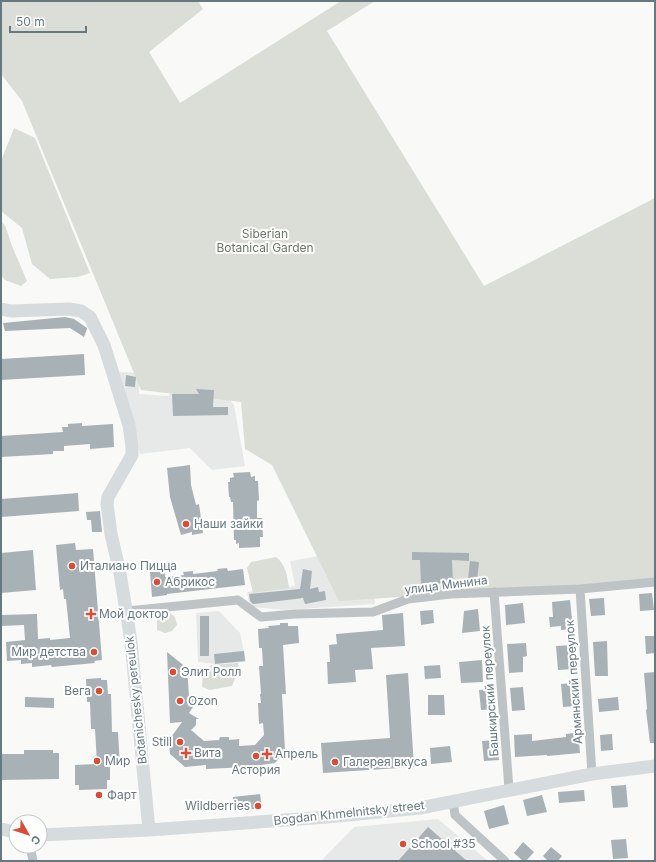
<svg xmlns="http://www.w3.org/2000/svg" width="656" height="862" font-family="Inter,sans-serif">
	<style>
		.built { fill: #e7e9e8 }
		.green { fill: #daded6 }
		.building { fill: #a8b2b6 }
		.lines { fill: none; stroke-linecap: round; stroke-linejoin: round }
		.street { stroke: #bec4c6; stroke-width: 9 }
		.secondary { stroke: #d6dbde; stroke-width: 13 }
		.poi-dot { fill: #d94d37; stroke: #fff; stroke-width: 1.5 }
		.labels { text-anchor: middle; stroke-width: 4; stroke-linejoin: round; paint-order: stroke }
		.park-label { font-size: 12px; fill: #6a7965; stroke: #fff }
		.poi-label { font-size: 12px; fill: #667880; stroke: #fff; text-anchor: start }
		.street-label { font-size: 12px; fill: #667880; stroke: #fff }
	</style>
	<rect width="100%" height="100%" fill="#f9f9f7"/>
	<path class="built" d="M191 357 234 405 245 466 212 470 190 448 140 454 119 372 140 373 139 394 169 396 178 370Z
		M320 556 374 587 375 604 286 610 250 607 247 592 295 586 290 561Z
		M219 611 240 633 246 662 214 664 198 662 196 613Z
		M438 819 488 861H321L354 827Z"/>
	<path class="green" d="M1 1H198L203 9 149 52 180 103 341 1H375L327 31 484 286 655 198V578L580 585 339 601 272 465 245 449 241 402 141 390 22 101 1 74Z
		M14 128 35 138 90 273 78 277 50 279 32 264 22 228 1 211V161Z
		M1 222 5 225 12 246 27 281 21 286 5 280 1 275Z
		M276 557C286 565 287 575 289 588L253 593 247 568 251 562Z
		M168 611 175 617 177 625 172 631 165 633 157 630V620L163 612Z
		M238 663 239 669 232 686 210 690 202 687 203 673 211 665Z"/>
	<path class="building" d="M65 317 74 319 87 328V329L84 337 70 328 5 331 3 323Z
		M84 354 85 375 1 380V359Z
		M126 375 136 377 135 387 125 386Z
		M196 389 214 390 213 407H228V415L173 416 172 394H199Z
		M82 423V426L113 424 114 447 90 449V444L64 446V451H53V454L1 457V436L63 432 62 427H68V424Z
		M190 465 191 485 196 505 199 504 203 533 192 535V532L181 535 170 497 167 468Z
		M250 472 251 477 255 476V481H258L259 500 257 501V518H262L263 537H260V547L239 548V543L236 544V540H234L233 502H231L230 497H229L228 482H230V478L234 477 233 473Z
		M78 493 79 511 1 517V499Z
		M100 511 102 532H92L91 520H87L86 512Z
		M75 543 76 550 93 549 102 660 94 661 95 663 52 667 51 665 32 667V663L21 664V660L7 661 6 642 25 640 24 625 1 626V615L37 614 38 639 50 638V640L70 638 66 599H64L63 589 60 590 56 545Z
		M33 550 36 590 1 593V553Z
		M412 552 469 553V561L452 560 453 583 421 584 420 560H412Z
		M470 561 479 562 477 581 468 580Z
		M227 568 228 571 243 569 245 585 167 594V595L152 597 150 572 165 571V577L184 575 183 572 193 571V574L218 571 217 569Z
		M303 569 312 571 310 589 318 587 319 592 325 591 326 600 305 604 303 598 253 604 250 601 249 594 300 589Z
		M652 593 654 610 640 611 639 594Z
		M604 598 605 615 591 616 589 599Z
		M570 600 573 629 561 630V626L550 627 549 617H553L552 602Z
		M523 603 525 623 506 625 505 605Z
		M478 609 480 631 462 633 464 611Z
		M433 610 434 623 421 625 420 611Z
		M403 613 405 646 371 648 373 669 355 670 356 682 328 684 327 662H330L329 645 337 644 336 634 383 630 382 615Z
		M200 616H209V656H200Z
		M280 623H288V626H298L299 643 283 645 286 694H282L285 751 275 763 248 767 206 769V765L185 767 170 754 169 740 182 722 170 723 167 652 187 668 189 696 193 699V707L189 713 199 719H196V725L191 730 204 741 219 740 220 737H229V740L239 739V746L255 745 264 735 263 723 259 724 258 703H261L260 694H261L259 666H263L262 648H259L258 629 269 628 268 626 280 625Z
		M645 636H655V653L646 654Z
		M607 641 608 676H595L593 642Z
		M526 643 527 656 523 657V672L509 673 507 644Z
		M572 645 574 669 558 670 556 646Z
		M244 651 245 661 215 664 214 654Z
		M482 660 483 682 461 683 459 662Z
		M440 665 441 678 425 679 424 666Z
		M655 672V743H650L646 710 647 709 644 673Z
		M408 673 414 767 323 773 321 743 390 738 386 675Z
		M101 678V680H107L108 694H111L112 732H118L120 766H110V780H107V789L79 790V785H75V765L97 764 95 729H91L90 702H87L86 679Z
		M575 683 576 706 563 707 561 684Z
		M523 687 525 710 512 711 510 688Z
		M493 689 495 709 481 710 479 690Z
		M428 695H444L445 715H428Z
		M25 697 54 698V708L25 707Z
		M618 697 619 710 599 712 598 699Z
		M581 732 582 742H579L580 753 547 756V755L515 757 514 735 532 734V741L566 737V734Z
		M612 734 613 750 601 751 600 735Z
		M497 740 499 760 484 761 482 741Z
		M450 746 452 762 431 764 430 748Z
		M24 750H53V753H59V779L1 780V754H24Z
		M626 785 628 807 613 808 611 786Z
		M584 790 585 801 559 803 558 792Z
		M260 794 262 808 234 811 233 797Z
		M542 795 547 812 527 816 523 800Z
		M504 805 509 824 489 829 484 811Z
		M428 827 467 861H398Z
		M626 839 628 858 613 859 611 840Z
		M523 842 534 852 526 861H523L514 853Z
		M551 847 562 856 558 861H548L543 856Z"/>
	<g class="lines">
		<path class="street" d="M580 589 592 774
			M494 592 509 789
			M127 611 238 600 261 617 295 614 373 612 408 599 451 594 580 589 655 582
			M453 801 455 815 505 861
			M30 846 33 861"/>
		<path class="secondary" d="M1 309 11 311 69 309 81 311 90 317 104 345 129 425 132 447V455L108 497 107 504 111 534 120 573 131 642 149 830
			M1 829 16 832
			M40 835 149 830 327 817 420 808 592 774 655 766"/>
	</g>
	<g class="poi-dot">
		<circle cx="186" cy="524" r="4"/>
		<circle cx="72" cy="566" r="4"/>
		<circle cx="157" cy="582" r="4"/>
		<path d="M89 608h4v4h4v4h-4v4h-4v-4h-4v-4h4z"/>
		<circle cx="94" cy="652" r="4"/>
		<circle cx="173" cy="672" r="4"/>
		<circle cx="99" cy="691" r="4"/>
		<circle cx="180" cy="701" r="4"/>
		<circle cx="180" cy="742" r="4"/>
		<path d="M184 747h4v4h4v4h-4v4h-4v-4h-4v-4h4z"/>
		<path d="M265 748h4v4h4v4h-4v4h-4v-4h-4v-4h4z"/>
		<circle cx="256" cy="756" r="4"/>
		<circle cx="97" cy="761" r="4"/>
		<circle cx="335" cy="762" r="4"/>
		<circle cx="99" cy="795" r="4"/>
		<circle cx="258" cy="806" r="4"/>
		<circle cx="403" cy="844" r="4"/>
	</g>
	<g class="labels">
		<g class="park-label">
			<text x="265" y="238">Siberian<tspan x="265" dy="14">Botanical Garden</tspan></text>
		</g>
		<g class="poi-label">
			<text x="194" y="528">Наши зайки</text>
			<text x="80" y="570">Италиано Пицца</text>
			<text x="165" y="586">Абрикос</text>
			<text x="99" y="618">Мой доктор</text>
			<text x="86" y="656" text-anchor="end">Мир детства</text>
			<text x="181" y="676">Элит Ролл</text>
			<text x="91" y="695" text-anchor="end">Вега</text>
			<text x="188" y="705">Ozon</text>
			<text x="172" y="746" text-anchor="end">Still</text>
			<text x="194" y="757">Вита</text>
			<text x="275" y="758">Апрель</text>
			<text x="105" y="765">Мир</text>
			<text x="343" y="766">Галерея вкуса</text>
			<text x="256" y="774" text-anchor="middle">Астория</text>
			<text x="107" y="799">Фарт</text>
			<text x="250" y="810" text-anchor="end">Wildberries</text>
			<text x="411" y="848">School #35</text>
		</g>
		<g class="street-label">
			<text transform="translate(446 585) rotate(-7)" y="4">улица Минина</text>
			<text transform="translate(574 682) rotate(-94)" y="4">Армянский переулок</text>
			<text transform="translate(490 691) rotate(-94)" y="4">Башкирский переулок</text>
			<text transform="translate(136 700) rotate(-96)" y="4">Botanichesky pereulok</text>
			<text transform="translate(349 813) rotate(-6)" y="4">Bogdan Khmelnitsky street</text>
		</g>
	</g>
	<rect width="656" height="862" fill="none" stroke="#667880" stroke-width="4"/>
	<g transform="translate(28 834) rotate(129)"><circle r="19" fill="#ffffff" stroke="#c2c9cc"/>
	<path d="M0-3L7 15L0 10L-7 15Z" fill="#d94d37"/>
	<text y="-6" font-size="11" font-weight="bold" text-anchor="middle" fill="#667880">С</text>
	</g>
	<path d="M10 26v6h76v-6" fill="none" stroke="#667880" stroke-width="2"/>
	<text x="16" y="26" font-size="12" fill="#667880" stroke="#ffffff" stroke-width="3" paint-order="stroke">50 m</text>
</svg>
